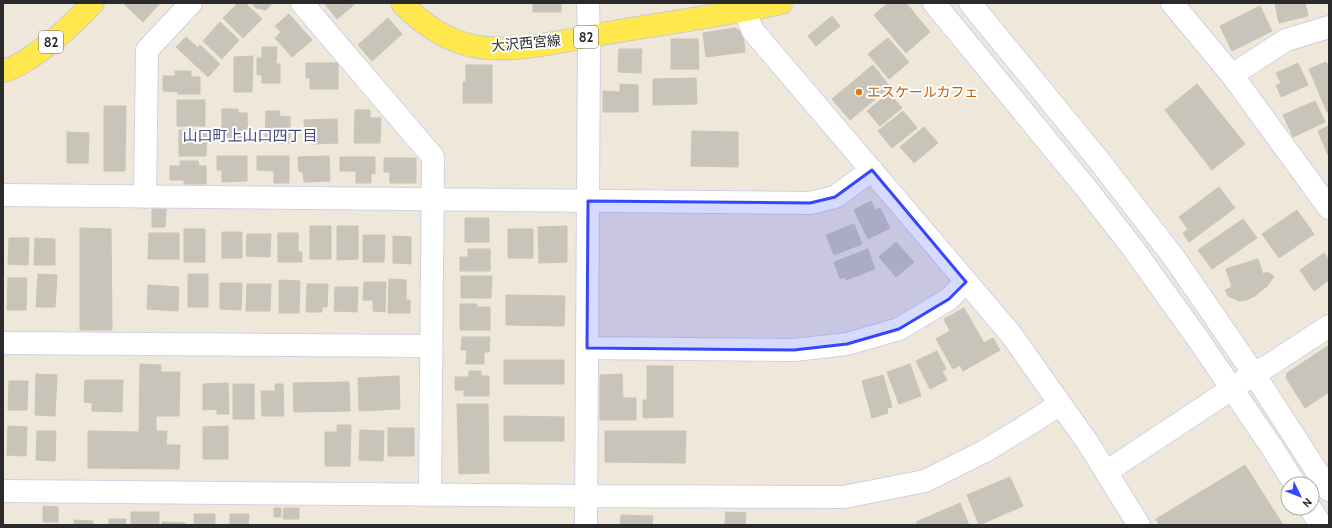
<svg xmlns="http://www.w3.org/2000/svg" width="1332" height="528" font-family="Cabin,'Noto Sans JP',sans-serif">
	<style>
		.building { fill: #c9c4ba; stroke: #c9c4b3 }
		.lines { fill: none; stroke-linecap: round; stroke-linejoin: round }
		.minor-casing { stroke: #cfd1e4; stroke-width: 24 }
		.tertiary-casing { stroke: #cfd1e4; stroke-width: 24 }
		.primary-casing { stroke: #ccc; stroke-width: 24 }
		.minor { stroke: #fff; stroke-width: 22 }
		.tertiary { stroke: #fff; stroke-width: 22 }
		.primary { stroke: #ffe84d; stroke-width: 22 }
		.marked { fill: #3546ff; fill-opacity: 0.2; stroke: #3546ff; stroke-width: 3; stroke-linejoin: round }
		.food-dot { fill: #e8710a; stroke: #fff; stroke-width: 1.5 }
		.labels { text-anchor: middle; stroke-width: 4; stroke-linejoin: round; paint-order: stroke }
		.shield { fill: #fff; stroke: #6a6a6a; stroke-width: 1 }
		.shield-label { font-size: 13px; font-weight: bold; fill: #2a2a2a }
		.street-label { font-size: 14px; fill: #2a2a2a; stroke: #fff }
		.food-label { font-size: 14px; fill: #c56008; stroke: #fff; text-anchor: start }
		.neighbourhood-label { font-size: 15px; fill: #45497f; stroke: #fff }
	</style>
	<rect width="100%" height="100%" fill="#eee7da"/>
	<path class="building" d="M123 3H160L143 22Z
		M238 3H245L262 19 243 38 223 18Z
		M251 3H273L266 10 256 8Z
		M324 3H356L337 19Z
		M533 3H561V12H533Z
		M888 3H906L930 32 906 53 874 15Z
		M1275 3H1305L1308 16 1279 23Z
		M1260 6 1272 31 1232 51 1220 26Z
		M289 14 312 40 292 57 275 38 281 32 275 26Z
		M832 16 840 26 816 46 808 36Z
		M388 18 402 34 372 61 358 45Z
		M220 22 239 40 222 59 203 41Z
		M735 28 743 33 745 52 706 57 703 33Z
		M186 37 198 48 200 45 220 64 208 77 176 47Z
		M888 38 909 62 889 79 868 54Z
		M671 39H698L699 69H671Z
		M262 47H277L276 64H280V83H262V75H257V58H262Z
		M619 49H642L641 73 618 72Z
		M253 56 252 92H234V57Z
		M1326 62 1329 69V112H1327L1309 69Z
		M306 63H338V89H310V78H306Z
		M1298 63 1308 85 1281 97 1276 85 1281 83 1276 73Z
		M466 65H492V103H463V82H466Z
		M873 65 890 87 850 120 832 99Z
		M175 71H191V77H200V94H178V92L163 91V76H175Z
		M696 78 697 104 653 105V79Z
		M620 84 638 85V112H603V91L620 92Z
		M1197 84 1245 144 1212 170 1165 110Z
		M889 93 902 108 880 126 867 111Z
		M177 100H205V126H177Z
		M1315 101 1325 122 1293 137 1283 115Z
		M104 106H126L125 171H104Z
		M222 109H238V113H247L248 140H237V142H222Z
		M355 110H370V118H381L380 143H354Z
		M266 111H280L279 116 290 117V143L265 142Z
		M903 111 917 128 892 148 878 131Z
		M337 119 338 143 313 144V135H305L304 120Z
		M1329 126V154L1328 155 1318 131Z
		M924 127 938 143 914 163 900 147Z
		M179 130H207L206 156H179Z
		M692 131 738 132V167L691 166Z
		M67 132 89 133 88 163H67Z
		M217 156H247V181L222 182V170H217Z
		M257 156H289V183H274V171L257 170Z
		M329 156 330 181 304 182 303 172 299 171 298 157Z
		M340 157H375V174L371 173V183H356V171H340Z
		M384 158H416V183H390V172H384Z
		M180 161H198L199 166H206V184H184V180H170V166H180Z
		M1219 187 1235 208 1189 242 1183 233 1188 229 1179 217Z
		M871 201 875 210 880 208 890 228 868 239 854 210Z
		M152 209H166L165 227H152Z
		M1297 210 1314 234 1279 258 1262 234Z
		M465 218H489V242H465Z
		M1243 219 1257 238 1212 269 1198 250Z
		M854 224 862 244 834 255 826 235Z
		M310 226H331V259H310Z
		M337 226H358V259L337 260Z
		M567 226V262L539 263 538 227Z
		M80 228 111 229 112 330H80Z
		M184 229H205V262H184Z
		M508 229H533V258H508Z
		M222 232H242V258H222Z
		M149 233H179V259H148Z
		M278 233H298V252H302V262H278Z
		M247 234H271L270 257 246 256Z
		M363 235H385L384 262H363Z
		M393 236 411 237V264L393 263Z
		M9 238H29L28 265 8 264Z
		M35 238 55 239V265H34Z
		M896 242 914 262 896 277 879 257Z
		M468 249H490V271H460V257H468Z
		M868 249 875 269 846 280 845 277 840 279 834 262Z
		M1324 253 1329 260V280L1314 291 1300 270Z
		M1258 259 1263 274 1267 272 1274 276 1268 285 1255 296 1246 300 1239 301 1228 296 1225 290 1232 287 1226 269Z
		M38 274 57 275 55 307H36Z
		M188 274H208V307H188Z
		M461 276H492L491 298H461Z
		M8 278H27L26 310H7Z
		M389 279 406 280V300H410V313H388Z
		M279 280 300 281 299 313H279Z
		M364 282H386L385 312 373 311V300H363Z
		M220 283H242L241 310 220 309Z
		M247 284H271L270 311H246Z
		M307 284H328L327 307H322V312H306Z
		M148 285 179 287 178 311 147 309Z
		M335 287H358L357 312 334 311Z
		M506 295 565 296 564 326 506 325Z
		M460 304H477V307H490V330H460Z
		M964 308 984 343 993 338 1000 350 963 371 960 365 953 369 936 339 950 331 944 319Z
		M462 337H490L489 352H484V364H466L467 350H461Z
		M1329 345V392L1305 408 1286 378 1287 373Z
		M937 351 946 369 942 371 947 380 930 389 916 361Z
		M504 360H564V384H504Z
		M140 364 161 365V372H180L179 416H156V431H167L166 445H180L179 469 88 468V431L139 432Z
		M910 364 921 396 899 404 887 372Z
		M647 366H673V417L643 418V400H647Z
		M469 371H481V376H489V396H464V390H455V377H469Z
		M36 374 57 375 55 416 35 415Z
		M622 374 623 398H636V420H600V375Z
		M883 375 892 407 887 408 888 413 872 418 862 381Z
		M399 376 400 409 359 411 358 378Z
		M85 380H123L122 412 92 411V403L84 402Z
		M9 381H28L27 410H8Z
		M349 382 350 411 294 412 293 383Z
		M228 383 229 414H217V409L203 410V384Z
		M233 384H254V419H233Z
		M275 384H283L284 416H262L261 391H275Z
		M457 404H488L489 473 459 474Z
		M504 416 564 417V441H504Z
		M337 425H351L350 466H325V432H337Z
		M8 426 27 427 26 456 7 455Z
		M228 426V459H203V427Z
		M388 428H414V456H388Z
		M360 430 384 431 383 461 359 460Z
		M37 431H56L55 461 36 460Z
		M605 431H686L685 463 605 462Z
		M1245 465 1283 525H1159L1156 519Z
		M1010 477 1023 506 979 525 967 495Z
		M960 503 969 525H918L916 522Z
		M43 506 58 507V522H43Z
		M274 508H281V517H274Z
		M284 508H299V519H283Z
		M131 512H159V525H131Z
		M726 512 746 513 745 525H725Z
		M194 514H215V525H194Z
		M230 514H249L248 525H230Z
		M621 515 653 516 652 525H620Z
		M109 519H126L125 525H109Z
		M74 520 93 521V525H74Z
		M162 522 185 523 184 525H162Z"/>
	<g class="lines">
		<defs>
			<path id="minor" d="M302 3 433 157 430 495
				M1172 3 1232 75 1329 208
				M744 10 753 31 1010 333 1088 443 1139 525
				M1232 75 1286 40 1329 27
				M3 195 810 203 835 197 872 170
				M145 197 147 50 191 3
				M3 343 431 346
				M587 348 794 350 847 344 899 329 949 299 966 282
				M1106 472 1254 374
				M3 491 586 496 844 497 925 481 985 451 1034 421 1060 404
				M586 525 589 36 588 3"/>
			<path id="tertiary" d="M934 3 1086 188 1132 247 1198 339 1269 443 1295 484
				M970 3 1097 158 1175 259 1254 374 1329 490
				M1254 374 1271 364 1329 326
				M1310 508 1321 525"/>
			<path id="primary" d="M402 3C421 23 445 40 473 46 516 54 566 40 608 33 666 23 724 15 781 3
				M3 71C13 69 20 64 28 59 53 43 73 24 93 3"/>
		</defs>
		<use href="#minor" class="minor-casing"/>
		<use href="#tertiary" class="tertiary-casing"/>
		<use href="#primary" class="primary-casing"/>
		<use href="#minor" class="minor"/>
		<use href="#tertiary" class="tertiary"/>
		<use href="#primary" class="primary"/>
	</g>
	<path class="marked" d="M872 170 966 282 949 299 899 329 847 344 794 350 587 348 588 201 810 203 835 197Z"/>
	<circle class="food-dot" cx="859" cy="92" r="4"/>
	<g class="labels">
		<g class="shield">
			<rect x="574" y="26" width="24" height="22" rx="3"/>
			<rect x="39" y="31" width="24" height="22" rx="3"/>
		</g>
		<g class="shield-label">
			<text x="586" y="42">82</text>
			<text x="51" y="47">82</text>
		</g>
		<g class="street-label">
			<text transform="translate(526 43) rotate(-5)" y="5">大沢西宮線</text>
		</g>
		<g class="food-label">
			<text x="867" y="97">エスケールカフェ</text>
		</g>
		<g class="neighbourhood-label">
			<text x="250" y="141">山口町上山口四丁目</text>
		</g>
	</g>
	<rect width="1332" height="528" fill="none" stroke="#2a2a2a" stroke-width="8"/>
	<g transform="translate(1300 496) rotate(133)"><circle r="19" fill="#ffffff" stroke="#aaaaaa"/>
	<path d="M0-3L7 15L0 10L-7 15Z" fill="#3546ff"/>
	<text y="-6" font-size="11" font-weight="bold" text-anchor="middle" fill="#2a2a2a">N</text>
	</g>
</svg>
